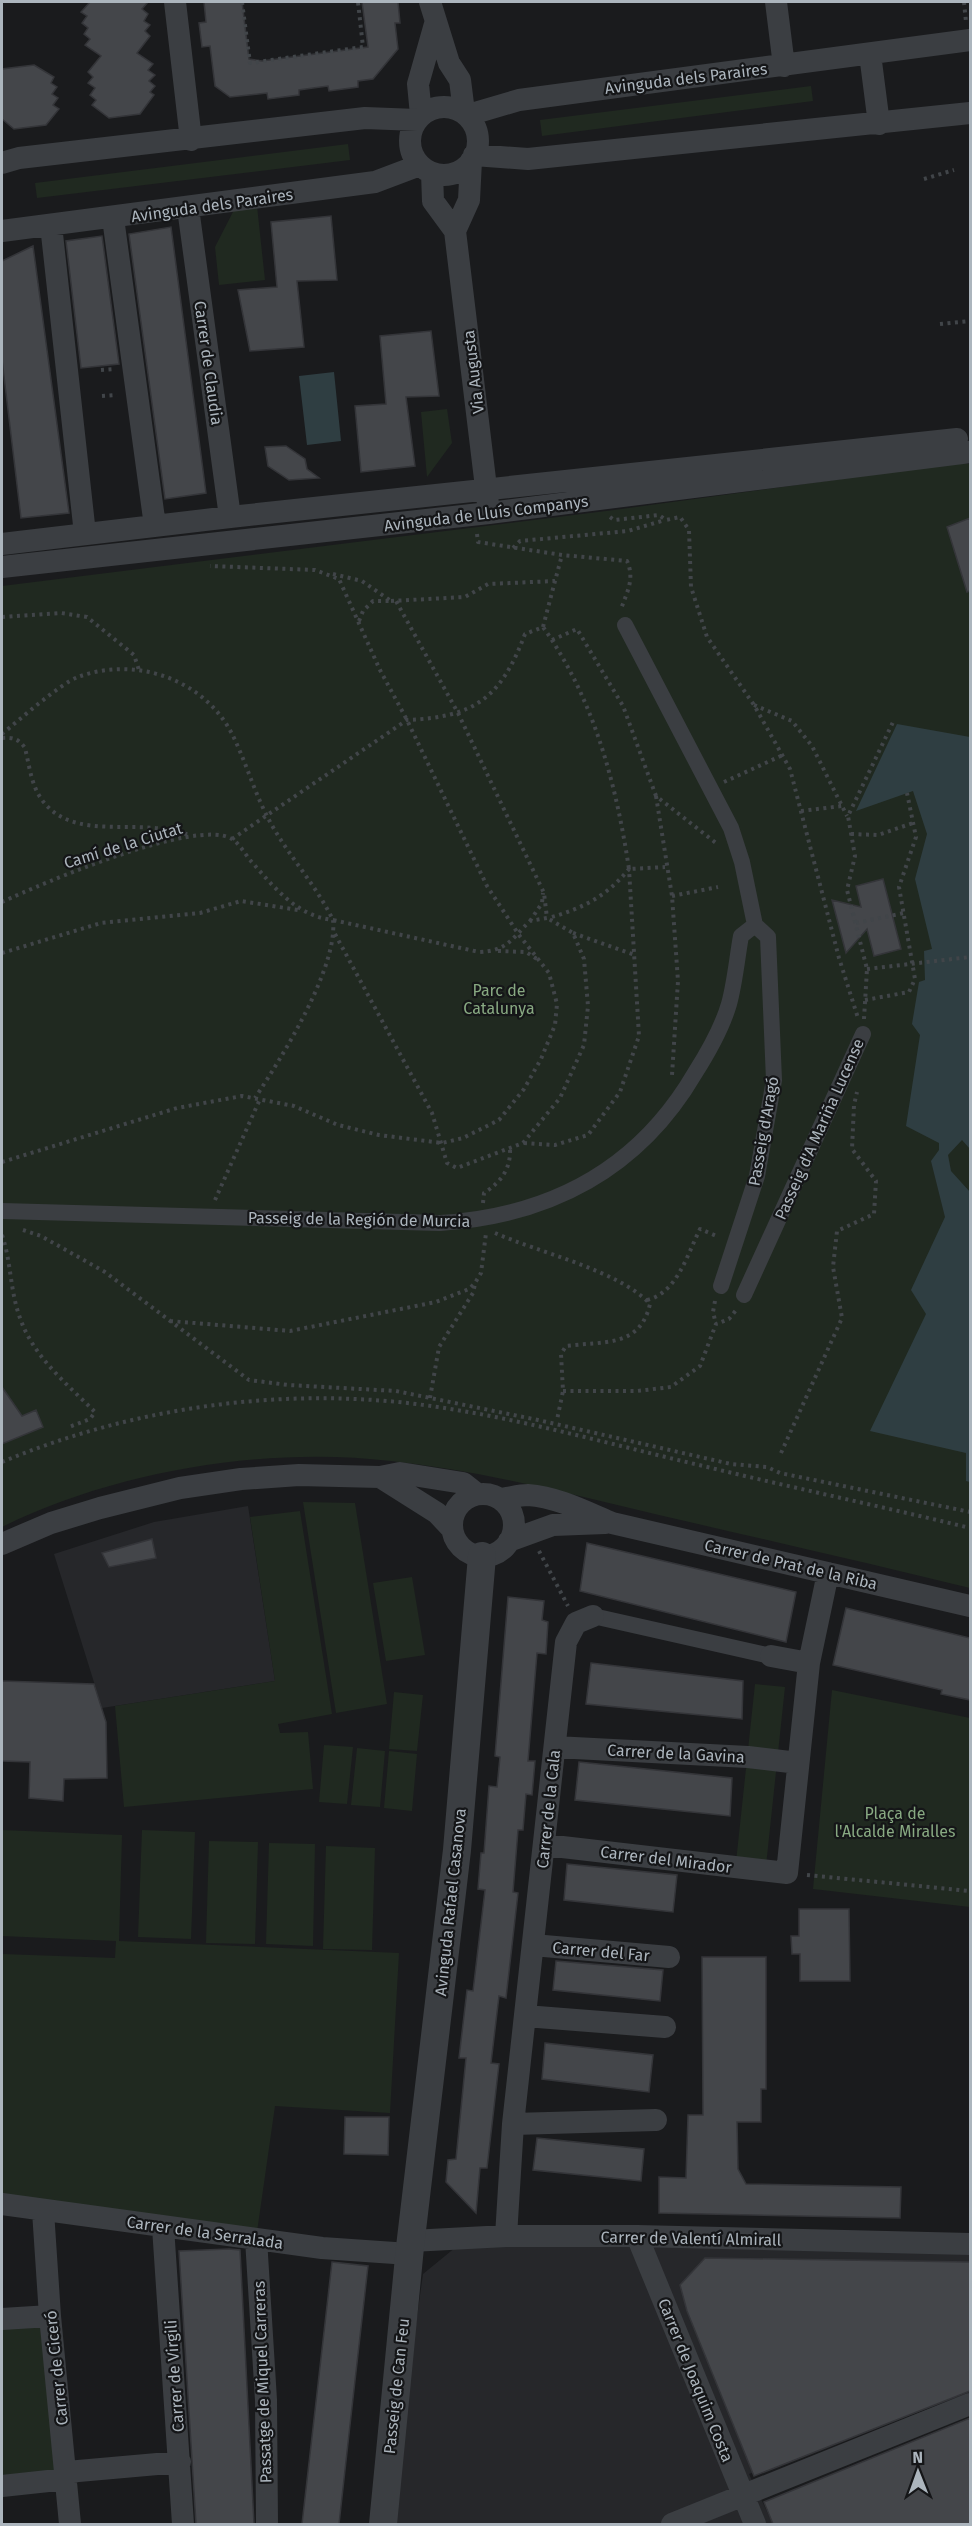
<svg xmlns="http://www.w3.org/2000/svg" width="972" height="2526" font-family="'Fira Sans',sans-serif">
	<style>
		.built { fill: #26272a }
		.green { fill: #202920 }
		.water { fill: #2f3e42 }
		.building { fill: #44464a; stroke: #343539; stroke-width: 1.5 }
		.lines { fill: none; stroke-linecap: round; stroke-linejoin: round }
		.path { stroke: #414549; stroke-width: 4; stroke-dasharray: 3 4.5; stroke-linecap: butt }
		.pedestrian { stroke: #3b3e42; stroke-width: 16 }
		.minor { stroke: #3b3e42; stroke-width: 22 }
		.tertiary { stroke: #3b3e42; stroke-width: 28 }
		.labels { text-anchor: middle; stroke-width: 4.5; stroke-linejoin: round; paint-order: stroke }
		.street-label { font-size: 16px; fill: #acb5bd; stroke: #151618 }
		.park-label { font-size: 16px; fill: #88a982; stroke: #151618 }
	</style>
	<rect width="100%" height="100%" fill="#1a1b1d"/>
	<path class="built" d="M248 1506 275 1681 102 1708 54 1554 154 1522Z
		M467 2238 970 2246V2393L749 2474 773 2524H388L423 2274Z"/>
	<path class="green" d="M811 86 813 101 542 136 540 120Z
		M348 144 350 160 37 198 35 183Z
		M257 206 265 280 219 285 215 247 235 208Z
		M447 409 452 443 427 477 421 412Z
		M958 463 970 464V1588C867 1563 763 1539 659 1515 571 1494 482 1471 391 1461 265 1446 115 1471 2 1527V586L614 510Z
		M303 1502 355 1503 387 1704 336 1713Z
		M300 1511 332 1714 278 1724 280 1733 308 1732 313 1789 124 1807 115 1706 275 1681 250 1517Z
		M412 1577 425 1655 386 1661 373 1583Z
		M755 1684 785 1687 766 1866 736 1862Z
		M832 1690 970 1718V1907L813 1889Z
		M394 1692 423 1695 417 1751 389 1749Z
		M324 1745 353 1747 347 1804 319 1802Z
		M357 1748 385 1751 380 1807 351 1805Z
		M389 1751 417 1754 412 1811 384 1808Z
		M2 1830 122 1835 119 1941 399 1953 390 2113 275 2106 256 2239 2 2204V1954L115 1958 116 1941 2 1936Z
		M142 1830 195 1832 191 1939 138 1937Z
		M209 1841 258 1842 255 1944 206 1943Z
		M269 1843 315 1844 313 1946 266 1944Z
		M326 1846 375 1848 372 1950 323 1949Z
		M50 2316 67 2479 2 2486V2319Z"/>
	<path class="water" d="M334 372 341 441 307 445 299 376Z
		M897 724 970 737V1149L962 1140 948 1155 951 1171 970 1192V1482L966 1481V1453L870 1431 926 1314 911 1290 945 1217 931 1161 939 1150V1143L906 1126 920 1035 912 1024 919 982 925 980 924 951 932 949 915 879 927 834 913 791 856 811Z"/>
	<path class="building" d="M90 2H148L142 9 148 14 144 21 150 25 145 31 150 36 137 53 153 64 148 70 155 75 149 81 155 86 150 92 154 95 140 114 109 118 92 105 96 100 90 95 95 88 88 83 93 77 88 72 101 56 85 45 90 39 84 34 88 28 82 23 87 16 81 12Z
		M204 2H242L249 59 262 61 368 47 362 2H398L400 23H395L398 49 373 79 358 81V87L329 91 328 86 313 88 299 90V95L268 99 267 93 230 97 215 86 210 46 202 47 199 23 206 22Z
		M34 65 54 77 51 83 57 87 52 94 58 98 53 105 59 109 46 125 14 129 2 119V69Z
		M331 216 337 280 297 281 304 347 250 351 238 290 277 287 271 222Z
		M171 227 206 493 165 499 129 234Z
		M102 236 119 364 81 368 66 241Z
		M33 246 69 513 21 518 2 360V261Z
		M431 331 439 396 406 397 415 466 361 472 355 406 386 404 380 336Z
		M286 446 305 459 307 469 319 478 289 480 268 466 265 447Z
		M970 518V591L967 592 947 527Z
		M883 879 901 949 874 956 867 929 846 953 832 900 861 907 856 886Z
		M2 1387 22 1416 36 1410 43 1427 2 1444Z
		M152 1539 156 1558 109 1567 102 1553Z
		M587 1543 796 1592 786 1642 580 1591Z
		M508 1597 544 1601 542 1620 548 1622 546 1654 537 1653 528 1761H535L532 1795 526 1794 523 1830H518L513 1892 518 1893 506 1998 499 1996 491 2063 499 2064 487 2168H480L476 2213 446 2182 448 2160 456 2159 466 2058H459L467 1990 473 1991 485 1890 478 1889 481 1853H484L489 1786 497 1787 500 1757 495 1756Z
		M846 1608 970 1638V1700L941 1694 942 1690 833 1665Z
		M591 1663 743 1681 742 1719 586 1704Z
		M2 1681 94 1684 106 1722 107 1778 64 1779 63 1801 29 1798 30 1762 2 1761Z
		M579 1762 732 1778 730 1816 575 1800Z
		M567 1864 677 1875 673 1912 564 1900Z
		M799 1909H849L850 1981H800V1954H792L791 1936H799Z
		M702 1957H766V2089H761V2122H737L738 2169 746 2184 901 2187 900 2218 659 2213V2177L686 2178 688 2115H703Z
		M556 1961 663 1970 660 2001 553 1990Z
		M545 2043 653 2055 649 2092 542 2079Z
		M345 2117H389L388 2155 344 2154Z
		M537 2138 644 2149 641 2181 533 2170Z
		M229 2249 240 2250 254 2524H196L179 2251Z
		M705 2258 970 2262V2391L754 2476 687 2311 680 2285Z
		M332 2262 368 2266 351 2416 339 2524H302Z
		M970 2418V2524H773L764 2502Z"/>
	<g class="lines">
		<path class="path" d="M242 2 250 63 363 47 358 2
			M964 2 966 22
			M924 179 954 170
			M940 324 970 321
			M101 370 115 369
			M102 396 117 395
			M610 517 614 520 659 515 666 520 680 517 689 530 691 587 707 637 754 705 790 769 839 958 858 1018
			M477 534 478 542 562 555 627 561C635 579 627 592 621 609
			M513 548 520 541 628 531 665 520
			M333 574 362 581 391 601H373L363 611 359 621
			M391 601 465 597 488 584 555 581 562 555
			M2 617 61 613 87 617 134 655 139 670
			M543 627 555 581
			M552 640 577 629 623 706 656 796 716 843
			M754 705 792 721 812 746 847 816
			M2 734C18 721 61 683 78 677 134 656 202 678 231 732 245 759 253 789 267 816 285 852 315 883 333 920L479 952C508 951 512 938 530 921L547 918 544 893 458 713 396 601
			M2 738C13 737 19 739 25 748 29 764 31 783 40 797 65 836 116 824 154 828 167 829 179 832 190 835
			M724 782 783 755
			M656 796 672 896 678 981 672 1075
			M801 811 842 806
			M851 834 878 835 913 823
			M232 839 407 720C475 717 501 698 525 634L543 627C594 699 616 783 629 869L665 867
			M672 896 718 887
			M2 902C41 884 196 817 232 839 239 843 245 854 250 860 273 886 296 916 333 920 338 968 282 1057 255 1098
			M530 921 542 903 543 893
			M856 923 904 913
			M573 933 635 955
			M335 934 432 1113 447 1163 457 1168 523 1143 560 1098 584 1045 588 1006 584 959 573 933 547 918
			M498 951 526 952 537 959
			M2 953 101 923 200 913 241 901 298 910
			M867 969 970 957
			M865 1000 909 992 915 979 899 887 916 837 907 793
			M864 1019 867 969 847 890 855 856 848 816 894 720
			M524 1143 555 1145 588 1135 620 1092 639 1036 629 869C607 896 582 909 548 918
			M2 1162 177 1108 242 1096 294 1106 338 1125 379 1135 442 1143 463 1138 499 1120 524 1089 541 1059 555 1025 557 1004 549 973 519 935 487 886 407 720 380 670 339 579 315 570 210 566
			M215 1200 260 1099
			M483 1203 484 1193C501 1182 511 1169 510 1148
			M23 1230 41 1236 105 1272 249 1380 288 1385 396 1391 538 1420 731 1464 767 1467 780 1473 970 1512
			M495 1233C538 1252 620 1271 650 1304 640 1348 603 1341 566 1346L561 1354 563 1391 557 1420
			M2 1235C11 1261 10 1289 19 1315 32 1356 66 1383 95 1412L90 1419 69 1427
			M647 1300C677 1293 687 1255 700 1229L719 1237
			M715 1301 713 1312 716 1324
			M170 1321 290 1331 436 1302 469 1289 475 1283 481 1273 486 1233
			M563 1391H637L671 1387 700 1366 716 1324 729 1319 737 1309
			M430 1398 439 1347 473 1293 475 1284
			M781 1453 842 1318 833 1267 837 1231 874 1214 876 1181 852 1149 854 1105 857 1092
			M2 1462C131 1408 277 1387 416 1404 512 1416 605 1443 699 1465 789 1487 880 1506 970 1528
			M539 1551 568 1606
			M807 1875 970 1891"/>
		<path class="pedestrian" d="M625 625 731 828 742 862 755 925 768 937 774 1080 757 1176 721 1286
			M2 1211 440 1223C550 1216 639 1169 695 1073 709 1051 722 1028 729 1004 735 982 737 958 741 936L755 925
			M744 1295 863 1034
			M593 1616 771 1656"/>
		<path class="minor" d="M175 2 191 140
			M430 2 449 63 460 80 464 112
			M776 2 784 66
			M870 54 879 124
			M410 141a34 34 0 1 1 68 0a34 34 0 1 1-68 0Z
			M421 115 418 84 435 24
			M468 115 519 100 970 40
			M474 155 528 159 970 113
			M2 163 19 158 365 118 417 120
			M432 173 433 201 455 231 488 504
			M188 208 230 517
			M113 218 155 526
			M51 225 85 534
			M2 231 375 182 420 165
			M455 231 469 200 471 161
			M2 544 230 517 957 439
			M2 567 489 513 970 452
			M380 1477 437 1513 452 1529
			M452 1525a31 31 0 1 1 62 0a31 31 0 1 1-62 0Z
			M500 1499C509 1498 519 1495 528 1495 557 1497 586 1512 612 1523L970 1606
			M509 1541 553 1525 605 1523
			M2 1544 51 1523 100 1508 180 1488 241 1479 299 1475 380 1477 400 1473 463 1483 477 1494
			M771 1656 809 1663
			M555 1747 748 1757 798 1763
			M545 1845 787 1873 809 1663 828 1573
			M533 1945 669 1957
			M525 2016 665 2027
			M513 2124 656 2120
			M2 2204 322 2248 409 2254
			M43 2211 50 2316 70 2524
			M163 2227 183 2524
			M506 2236 513 2124 566 1642 576 1623 593 1616
			M637 2236 755 2524
			M256 2239 266 2400 267 2524
			M411 2241 506 2236H637L970 2244
			M2 2319 50 2316
			M67 2472 180 2462
			M2 2486 67 2479
			M672 2524 970 2404"/>
		<path class="tertiary" d="M383 2524 410 2247 457 1850 482 1556"/>
	</g>
	<g class="labels">
		<g class="street-label">
			<text transform="translate(686 78) rotate(-7)" y="6">Avinguda dels Paraires</text>
			<text transform="translate(212 205) rotate(-8)" y="6">Avinguda dels Paraires</text>
			<text transform="translate(209 363) rotate(82)" y="6">Carrer de Claudia</text>
			<text transform="translate(473 372) rotate(-97)" y="6">Via Augusta</text>
			<text transform="translate(486 513) rotate(-7)" y="6">Avinguda de Lluís Companys</text>
			<text transform="translate(123 845) rotate(-17)" y="6">Camí de la Ciutat</text>
			<text transform="translate(819 1129) rotate(-66)" y="6">Passeig d'A Mariña Lucense</text>
			<text transform="translate(763 1131) rotate(-80)" y="6">Passeig d'Aragó</text>
			<text transform="translate(359 1219) rotate(1)" y="6">Passeig de la Región de Murcia</text>
			<text transform="translate(791 1564) rotate(13)" y="6">Carrer de Prat de la Riba</text>
			<text transform="translate(676 1753) rotate(3)" y="6">Carrer de la Gavina</text>
			<text transform="translate(548 1809) rotate(-84)" y="6">Carrer de la Cala</text>
			<text transform="translate(666 1859) rotate(7)" y="6">Carrer del Mirador</text>
			<text transform="translate(450 1902) rotate(-84)" y="6">Avinguda Rafael Casanova</text>
			<text transform="translate(601 1951) rotate(5)" y="6">Carrer del Far</text>
			<text transform="translate(205 2232) rotate(8)" y="6">Carrer de la Serralada</text>
			<text transform="translate(691 2238) rotate(1)" y="6">Carrer de Valentí Almirall</text>
			<text transform="translate(56 2368) rotate(-96)" y="6">Carrer de Ciceró</text>
			<text transform="translate(174 2376) rotate(-94)" y="6">Carrer de Virgili</text>
			<text transform="translate(696 2380) rotate(68)" y="6">Carrer de Joaquim Costa</text>
			<text transform="translate(262 2382) rotate(-92)" y="6">Passatge de Miquel Carreras</text>
			<text transform="translate(396 2386) rotate(-84)" y="6">Passeig de Can Feu</text>
		</g>
		<g class="park-label">
			<text x="499" y="996">Parc de<tspan x="499" dy="18">Catalunya</tspan></text>
			<text x="895" y="1819">Plaça de<tspan x="895" dy="18">l'Alcalde Miralles</tspan></text>
		</g>
	</g>
	<rect width="972" height="2526" fill="none" stroke="#acb5bd" stroke-width="6"/>
	<g transform="translate(918 2472) rotate(359)" stroke="#151618" stroke-width="4.5" paint-order="stroke">
	<path d="M0-4.5L10 22L0 15L-10 22Z" fill="#acb5bd"/>
	<text y="-9" font-size="16" font-weight="bold" text-anchor="middle" fill="#acb5bd">N</text>
	</g>
</svg>
